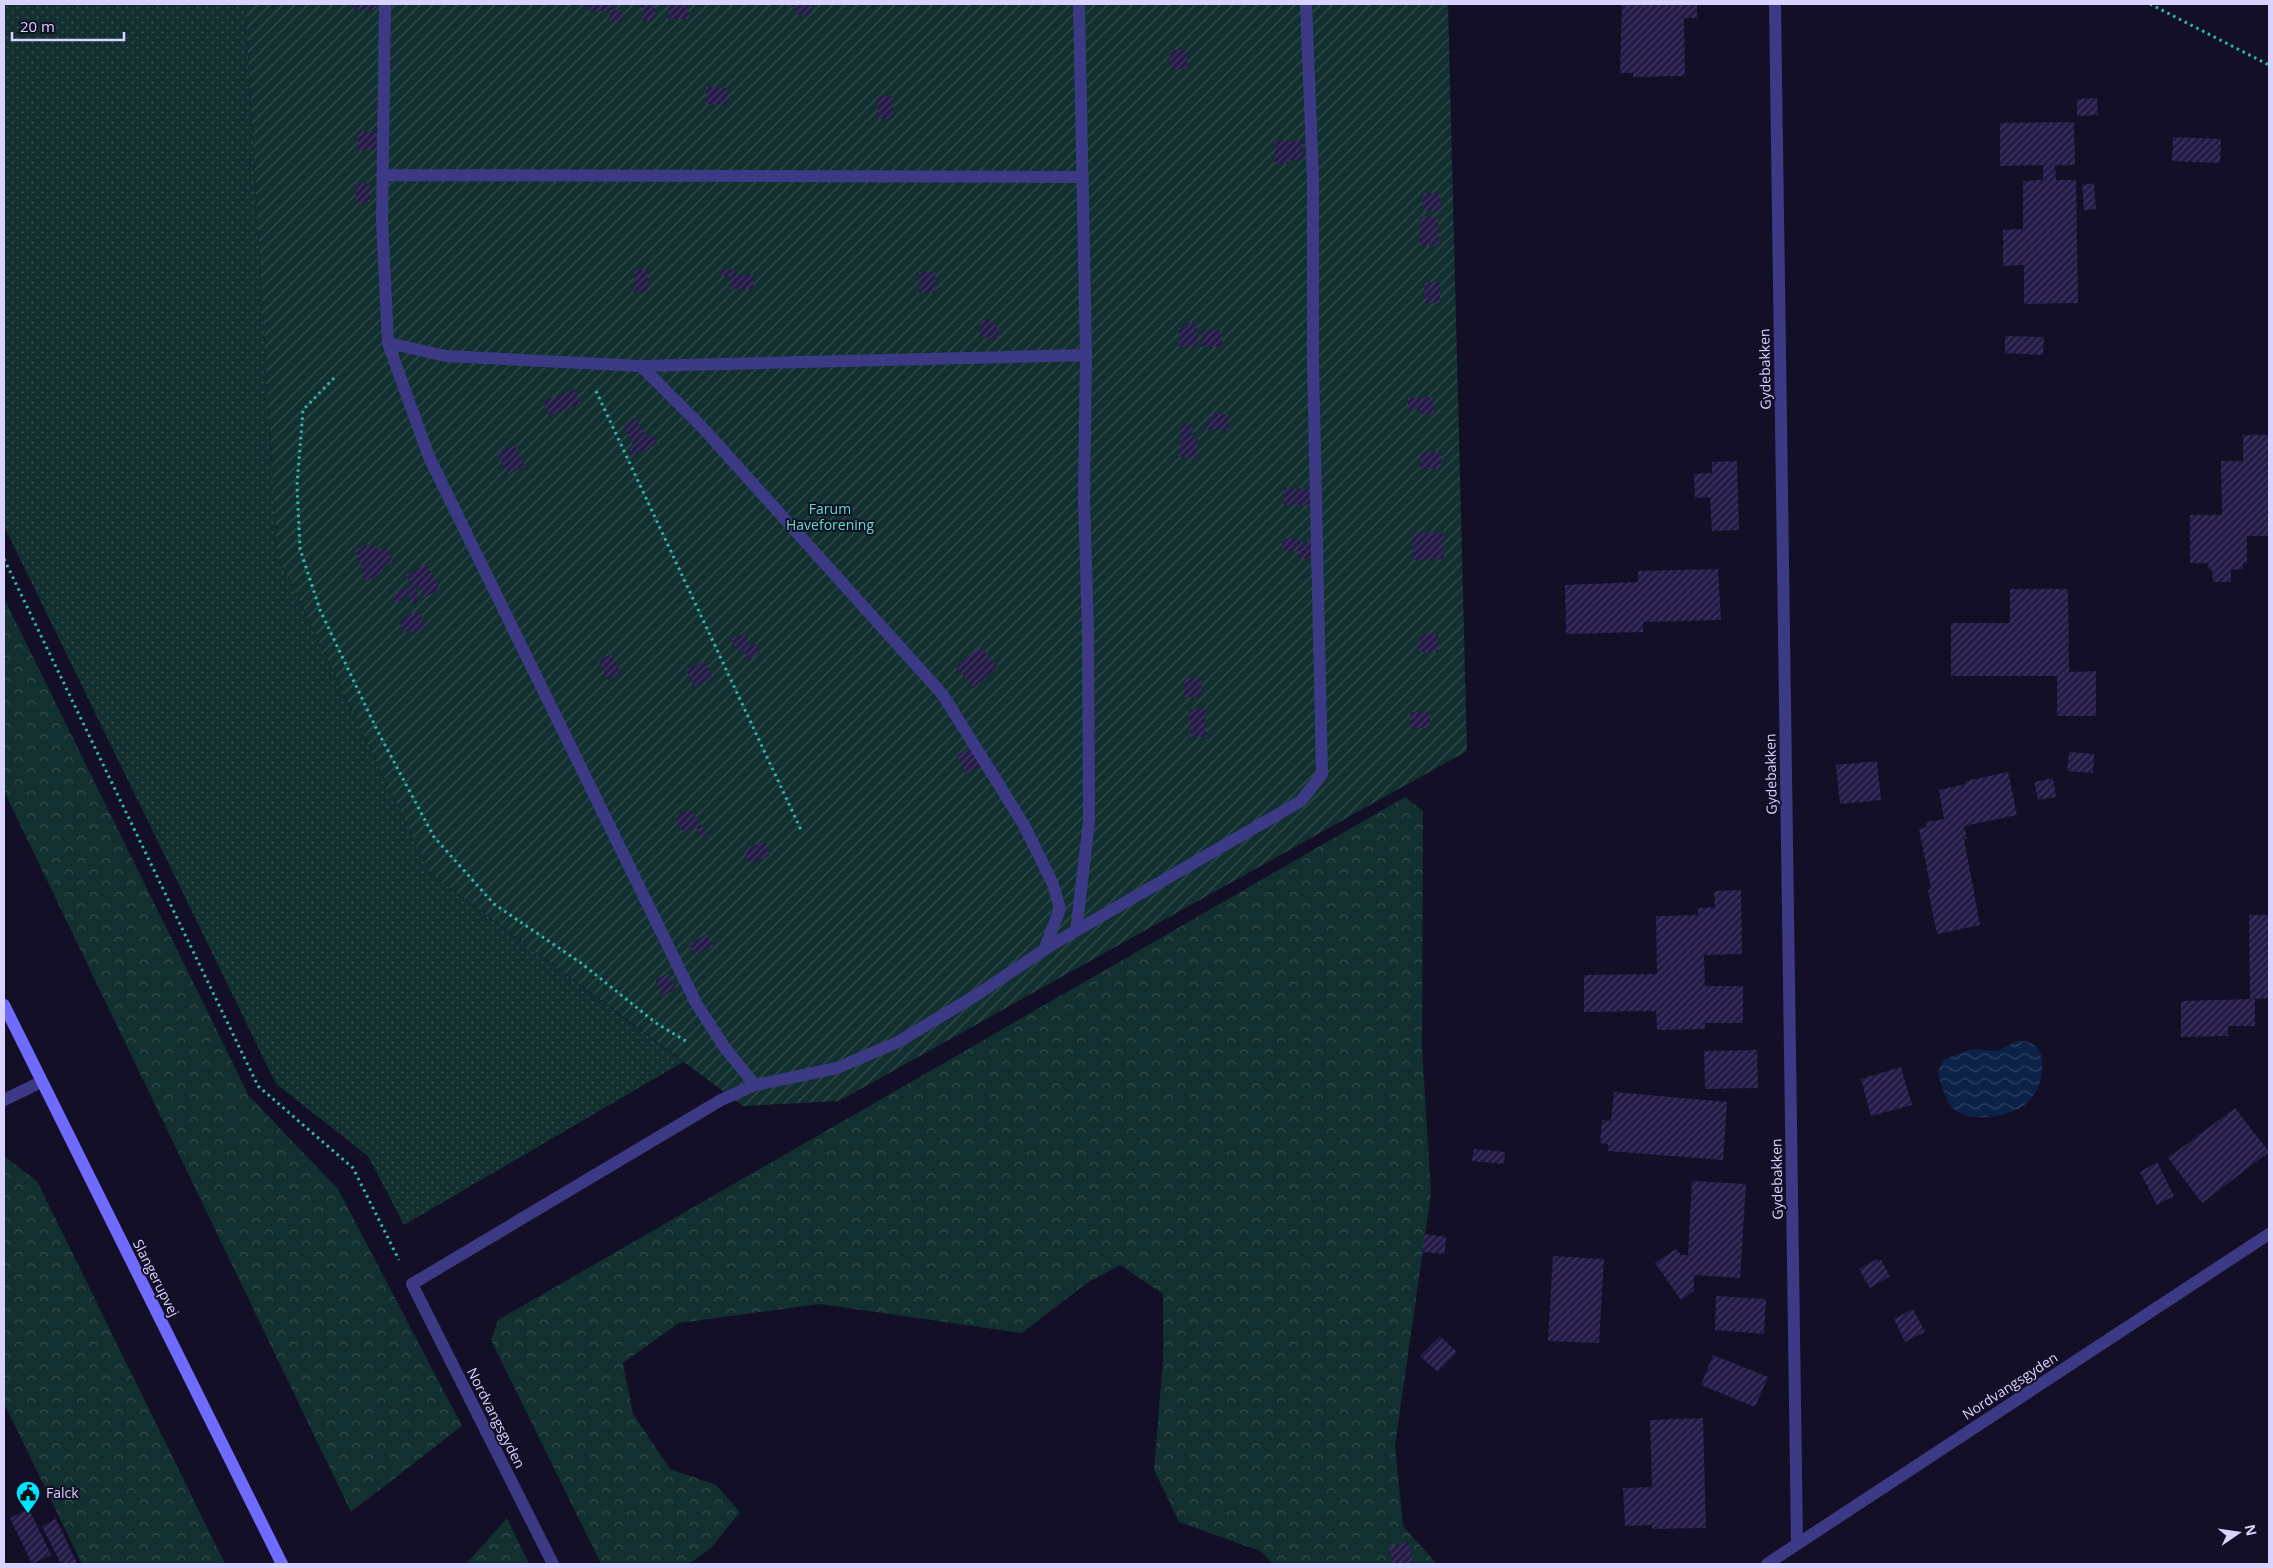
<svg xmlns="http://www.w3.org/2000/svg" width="2273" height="1568" font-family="'Open Sans',sans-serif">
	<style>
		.grass { fill: url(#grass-dots) }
		.forest { fill: url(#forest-crowns) }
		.garden { fill: url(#garden-furrows) }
		.water { fill: url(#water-waves) }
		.building { fill: url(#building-hatch) }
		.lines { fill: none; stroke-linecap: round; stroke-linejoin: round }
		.path { stroke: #2fb8b0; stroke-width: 3; stroke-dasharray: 2.5 4; stroke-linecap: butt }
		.service { stroke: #3d3a85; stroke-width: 12 }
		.minor { stroke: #3d3a85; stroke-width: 12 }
		.secondary { stroke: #6f6bff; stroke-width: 12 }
		.labels { text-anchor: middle; stroke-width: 4; stroke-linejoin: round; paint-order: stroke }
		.street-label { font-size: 14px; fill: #d9d4ff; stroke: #130f26 }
		.park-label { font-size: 14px; fill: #5fe0c0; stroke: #130f26 }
		.poi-label { font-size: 14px; fill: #d9d4ff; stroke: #130f26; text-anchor: start }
	</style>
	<defs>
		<pattern id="grass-dots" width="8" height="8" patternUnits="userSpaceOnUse" patternTransform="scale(1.25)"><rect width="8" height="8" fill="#12302f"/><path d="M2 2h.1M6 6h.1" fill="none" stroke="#344d4e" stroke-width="1.8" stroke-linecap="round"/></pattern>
		<pattern id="forest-crowns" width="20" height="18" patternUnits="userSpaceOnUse" patternTransform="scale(1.25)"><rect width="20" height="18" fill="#12302f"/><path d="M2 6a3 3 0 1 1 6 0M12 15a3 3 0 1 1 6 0" fill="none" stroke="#344d4e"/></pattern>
		<pattern id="garden-furrows" width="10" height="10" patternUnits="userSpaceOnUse" patternTransform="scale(1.25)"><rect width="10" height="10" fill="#12302f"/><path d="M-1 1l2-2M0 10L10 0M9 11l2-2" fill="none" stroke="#344d4e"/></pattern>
		<pattern id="water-waves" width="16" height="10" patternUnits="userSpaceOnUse" patternTransform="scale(1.25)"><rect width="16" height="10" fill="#0c2248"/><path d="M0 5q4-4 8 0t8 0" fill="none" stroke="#2f4163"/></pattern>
		<pattern id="building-hatch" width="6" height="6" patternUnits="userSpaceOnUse" patternTransform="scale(1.25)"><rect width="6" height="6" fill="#241b47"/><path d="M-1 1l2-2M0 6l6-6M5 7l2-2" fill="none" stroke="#433b63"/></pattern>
	</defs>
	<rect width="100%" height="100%" fill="#130f26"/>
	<path class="grass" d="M4 4H245L277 554 430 873 683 1062 404 1225 368 1156 276 1084 4 526Z"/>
	<path class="forest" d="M4 598 249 1096 338 1189 462 1426 351 1512 4 791Z
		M1405 797 1423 811 1422 1047 1431 1194 1395 1446 1403 1526 1437 1564H1273L1260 1551 1179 1522 1154 1470 1163 1361V1294L1120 1265 1087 1283 1022 1333 820 1304 679 1323 623 1363 633 1414 670 1469 716 1485 740 1512 711 1548 689 1564H601L491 1340 498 1320Z
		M4 1156 37 1181 225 1564H82L4 1403Z
		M507 1518 529 1564H466Z"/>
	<path class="garden" d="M245 4H1448L1467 751 839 1101 743 1106 430 873 277 554Z"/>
	<path class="water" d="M2017 1041C2020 1041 2025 1041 2028 1042 2052 1050 2042 1092 2026 1104 2011 1117 1966 1125 1952 1107 1944 1098 1941 1083 1938 1072L1943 1060 1971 1049 1997 1051Z"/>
	<path class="building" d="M354 4H376V9L354 10Z
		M588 4H611V10H621L622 22 610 21 609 11H588Z
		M642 4H655V20H642Z
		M668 4H688L689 19H669Z
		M786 4 811 5V15H796V7H786Z
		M1622 4H1697V18H1684L1685 76 1633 77V73H1620Z
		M1170 50H1187V69H1170Z
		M706 87 727 88V105L706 104Z
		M893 96V119H878L877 97Z
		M2097 98 2098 115 2077 116V99Z
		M2074 122 2075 165H2055L2056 180H2076L2078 303 2024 304V265L2003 266V230L2023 229V181L2043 180V165L2000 166V123Z
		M358 131H376V150L358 151Z
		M2173 137 2221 139 2220 163 2172 161Z
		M1275 141H1303L1304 160H1289L1288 164H1275Z
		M356 183H370V202L356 203Z
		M2094 183 2096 209 2084 210 2082 185Z
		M1422 193H1440L1441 211H1423Z
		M1420 217H1438L1439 246H1420Z
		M721 269 736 270V275L753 274V289H730L731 276H720Z
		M634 270H648V292H634Z
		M919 272H935V293H919Z
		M1424 282H1440V303H1425Z
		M981 320H989L1000 330 999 338 980 337Z
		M1185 323H1197L1198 346 1180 347 1178 328 1185 327Z
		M1201 330H1222V347H1202Z
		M2005 336 2044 337 2043 355 2005 353Z
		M574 389 580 404 549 416 543 402Z
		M1433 397 1435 414 1420 415V409L1408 410V398Z
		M1211 414H1228L1229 430H1207V420H1212Z
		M636 418 646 437 652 434 657 444 633 456 629 449 634 446 623 425Z
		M1181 424 1192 425 1193 439H1198L1196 458 1179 457Z
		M2243 435H2269V536H2247V563H2243V569L2231 570V582H2213L2212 570H2209L2208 563H2190V515H2222L2221 461H2243Z
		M514 445 525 466 508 474 497 453Z
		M1421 452H1441V469H1420Z
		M1737 461 1739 530 1712 531 1710 497 1695 498 1694 474 1712 473V462Z
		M1284 488 1313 489V505H1284Z
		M1443 532 1444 559 1413 560 1412 533Z
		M1282 539H1299V542H1312V558L1299 559V551H1282Z
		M367 544 370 548 375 545 378 550 385 546 393 562 382 568 384 572 366 581 361 571 363 570 355 550Z
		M426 564 440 589 424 598 418 586 415 587 419 601 414 604 410 596 395 603 393 594 410 587 411 583 406 575Z
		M1718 569 1721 620 1643 622V632L1566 634 1565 585 1638 582V571Z
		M2010 589H2068L2069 672 2096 671V716H2057V676H1951V623H2010Z
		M418 611 426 627 413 634 410 630 404 633 400 624 404 617Z
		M744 633 750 646 755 643 760 654 748 660 742 648 737 651 731 639Z
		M1420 634H1438V652H1419Z
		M980 646 998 667 974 688 956 667Z
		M611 654 621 673 608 680 598 661Z
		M704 661 713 677 695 687 686 670Z
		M1185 678H1201V697H1184Z
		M1189 709H1205L1207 737H1191Z
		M1410 712H1430V728H1410Z
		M974 747 983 765 966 774 957 755Z
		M2069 752 2094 754 2093 773 2067 771Z
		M1877 761 1881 800 1840 804 1836 765Z
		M2008 772 2017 815 1964 826 1967 839H1964L1980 925 1937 934 1928 890 1931 889 1919 829 1927 827 1926 822 1944 819 1939 790 1966 784V781Z
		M2053 778 2056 797 2038 800 2034 782Z
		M690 809 707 834 702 837 696 827 683 833 675 817Z
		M765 842 769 856 749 863 744 849Z
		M1741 890 1742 954 1704 955 1705 986H1743V1023H1705V1029L1657 1030 1656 1011 1584 1012V975L1657 974 1656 916 1698 915V908L1715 907 1714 891Z
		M2249 915H2269V998L2255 999V1026H2228V1036L2181 1037V1001L2250 999Z
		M707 934 713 946 695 955 689 944Z
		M668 974 676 989 664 996 655 980Z
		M1757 1050 1758 1088 1705 1089 1704 1051Z
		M1901 1067 1912 1105 1871 1116 1861 1079Z
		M1614 1092 1727 1102 1723 1160 1608 1151V1144L1600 1143 1602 1120 1611 1121Z
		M2235 1108 2269 1152 2202 1203 2168 1158Z
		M1474 1149 1505 1152 1504 1164 1472 1161Z
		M2157 1162 2174 1196 2157 1205 2140 1172Z
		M1692 1181 1746 1184 1740 1278 1694 1275V1291L1681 1300 1655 1263 1676 1249 1681 1255H1688Z
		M1425 1234 1446 1237 1445 1254 1422 1252Z
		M1553 1256 1604 1259 1599 1343 1548 1341Z
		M1877 1259 1878 1262 1881 1260 1890 1276 1870 1288 1859 1269Z
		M1716 1296 1766 1299 1764 1334 1715 1330Z
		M1913 1309 1925 1332 1905 1342 1894 1319Z
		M1440 1336 1457 1352 1438 1372 1420 1356Z
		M1713 1355 1768 1377 1755 1407 1701 1385Z
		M1703 1418 1706 1528 1652 1529V1525L1625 1526 1623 1488 1652 1487 1650 1420Z
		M29 1509 51 1555 32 1564 10 1518Z
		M56 1519 77 1563 75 1564H61L42 1526Z
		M1408 1542 1414 1564H1393L1389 1547Z"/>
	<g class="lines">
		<path class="path" d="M2150 4 2269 65
			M334 378 303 410 297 485 300 549 320 610 377 730 434 837 494 904 581 963 656 1023 689 1043
			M596 391 802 832
			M4 559 258 1086 353 1168 399 1260"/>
		<path class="service" d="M385 4 382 221 388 343 429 457 696 1003 725 1048 755 1085
			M382 175 1082 177
			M388 343 446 356 641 366 702 427 943 695 1024 825 1053 884 1060 909 1044 950
			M641 366 1086 355
			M1076 931 1089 823 1088 633 1084 498 1086 355 1079 4
			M4 1100 41 1082
			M553 1564 412 1284 721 1100 755 1085 837 1068 898 1042 978 994 1053 944 1301 801 1322 774 1313 363V179L1306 4"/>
		<path class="minor" d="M1775 4 1797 1543
			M1767 1564 2269 1234"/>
		<path class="secondary" d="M4 1005 282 1564"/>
	</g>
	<defs>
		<symbol id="civic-pin" viewBox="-11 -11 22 30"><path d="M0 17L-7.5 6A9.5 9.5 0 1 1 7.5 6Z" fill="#00e5ff" stroke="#130f26"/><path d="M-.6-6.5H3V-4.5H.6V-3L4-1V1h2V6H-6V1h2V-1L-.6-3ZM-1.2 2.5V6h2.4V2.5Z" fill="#111"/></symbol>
	</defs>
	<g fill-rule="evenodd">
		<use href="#civic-pin" x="14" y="1479" width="28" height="38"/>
	</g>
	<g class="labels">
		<g class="street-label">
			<text transform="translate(1765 369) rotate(-91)" y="5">Gydebakken</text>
			<text transform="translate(1771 774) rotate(-91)" y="5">Gydebakken</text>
			<text transform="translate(1777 1179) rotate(-91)" y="5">Gydebakken</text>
			<text transform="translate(156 1278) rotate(63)" y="5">Slangerupvej</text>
			<text transform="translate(2010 1386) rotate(-33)" y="5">Nordvangsgyden</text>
			<text transform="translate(496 1418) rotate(63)" y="5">Nordvangsgyden</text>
		</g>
		<g class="park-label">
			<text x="830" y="514">Farum<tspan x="830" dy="16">Haveforening</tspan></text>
		</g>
		<g class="poi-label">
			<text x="46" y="1498">Falck</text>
		</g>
	</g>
	<rect width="2273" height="1568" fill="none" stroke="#d9d4ff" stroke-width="10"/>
	<g transform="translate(2238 1533) rotate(77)" stroke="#130f26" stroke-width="4" paint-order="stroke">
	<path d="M0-4L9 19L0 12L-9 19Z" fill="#d9d4ff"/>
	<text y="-8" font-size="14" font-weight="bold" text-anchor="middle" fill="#d9d4ff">N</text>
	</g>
	<path d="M12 32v8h112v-8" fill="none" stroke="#d9d4ff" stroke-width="2.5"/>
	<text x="20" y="32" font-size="15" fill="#d9d4ff" stroke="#130f26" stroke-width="4" paint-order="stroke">20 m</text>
</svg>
